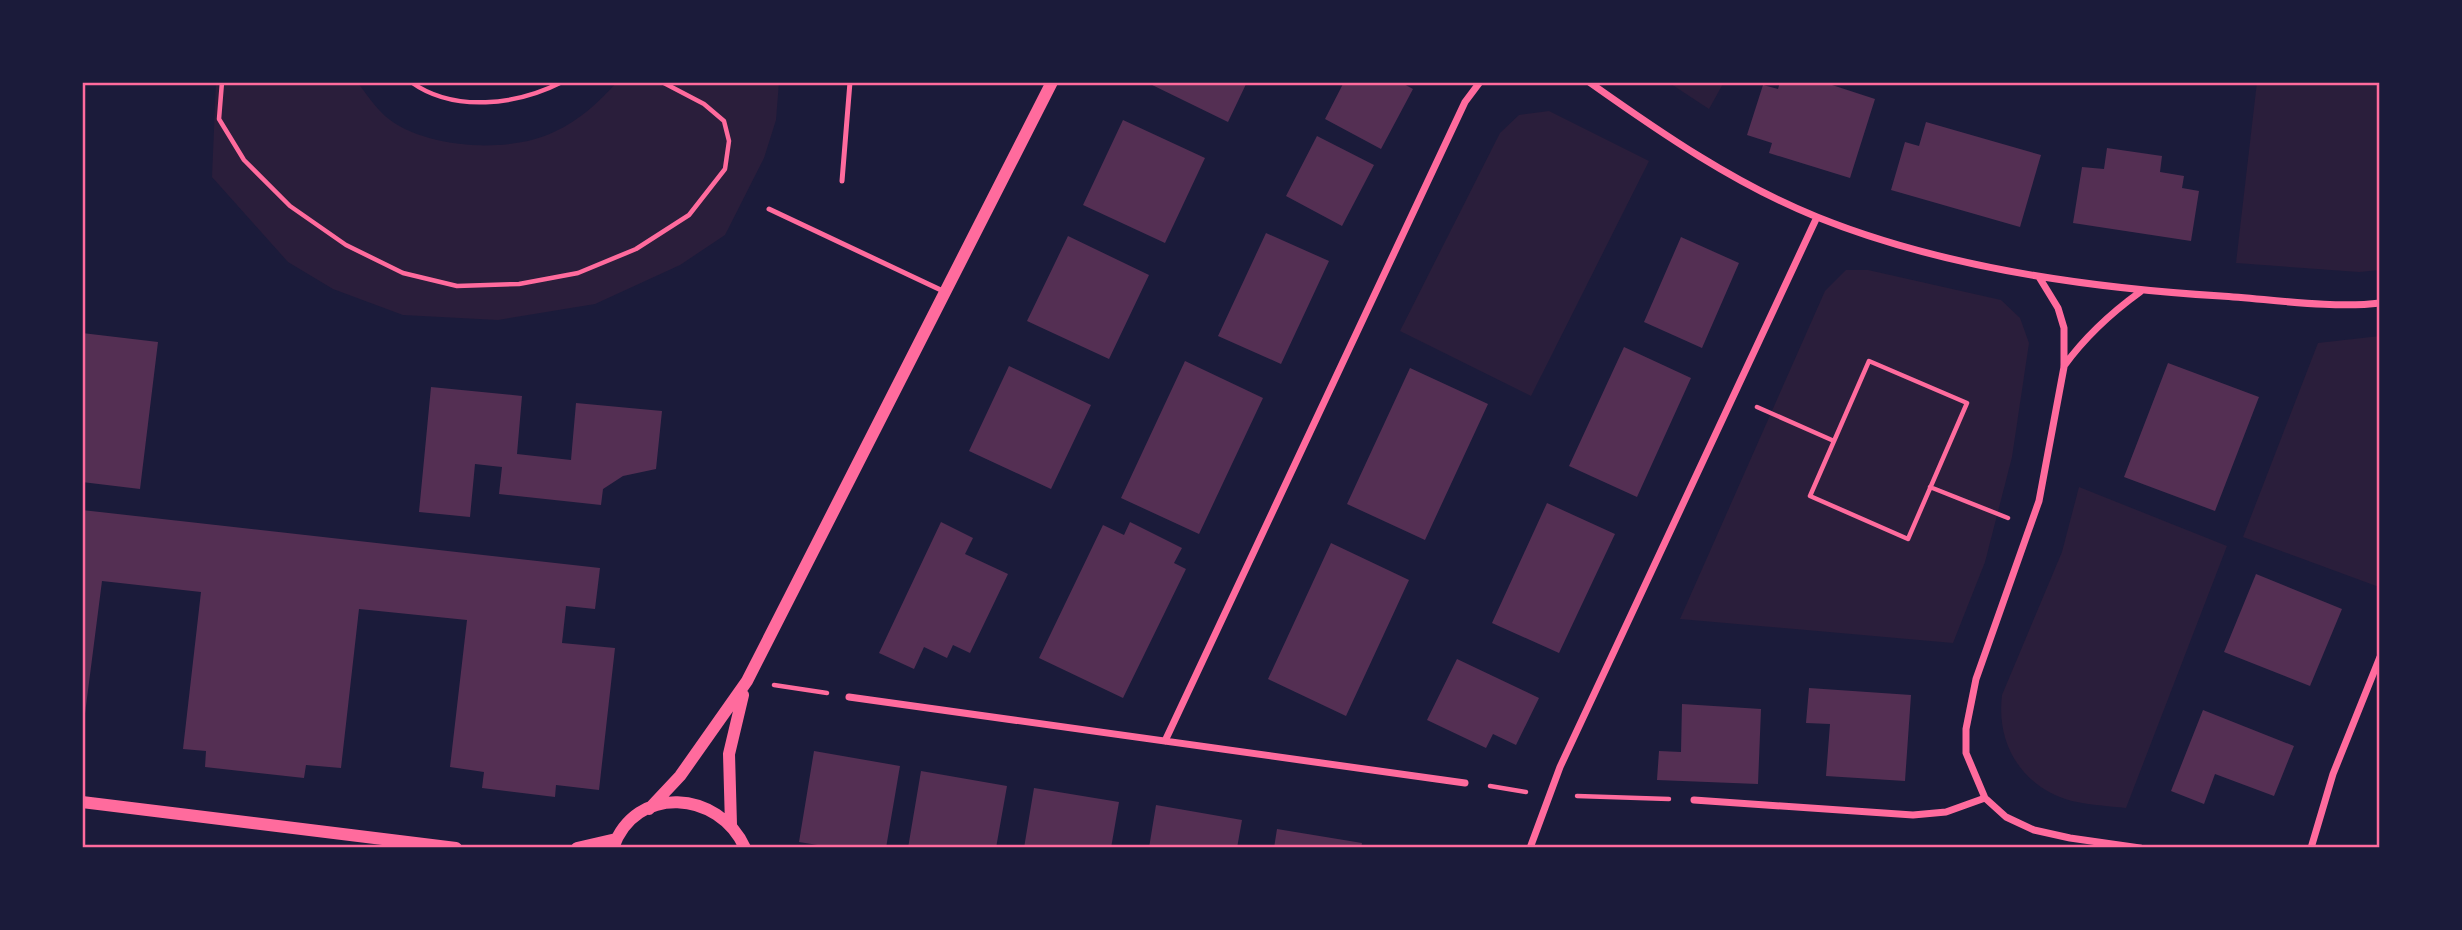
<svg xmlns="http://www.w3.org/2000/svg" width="2462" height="930" font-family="'Zilla Slab',serif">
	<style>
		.green { fill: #2a1e3b }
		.building { fill: #542f53 }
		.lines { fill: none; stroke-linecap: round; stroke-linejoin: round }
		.path { stroke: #ff6b9d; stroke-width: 4.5 }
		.service { stroke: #ff6b9d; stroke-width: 5 }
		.minor { stroke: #ff6b9d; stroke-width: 7 }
		.tertiary { stroke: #ff6b9d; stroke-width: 12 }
		.neatline { fill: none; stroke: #ff6b9d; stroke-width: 2.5 }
	</style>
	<rect width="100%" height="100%" fill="#1b1b3a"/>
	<path class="green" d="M216 82H357C366 93 374 106 385 116 423 149 509 154 554 132 579 121 599 102 617 82H779L776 120 764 158 725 235 680 265 595 304 498 320 403 315 333 289 288 262 212 177Z
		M1668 82H1724L1709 109Z
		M2257 82H2380V270L2359 272 2236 263Z
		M1549 111 1649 161 1531 396 1400 331 1500 133 1519 115Z
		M1846 270H1868L2001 300 2020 318 2029 343 2012 457 1985 562 1953 643 1680 619 1825 291Z
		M2380 336V585L2379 587 2243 537 2318 343Z
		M2079 487 2227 546 2126 808C2109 806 2089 805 2072 801 2022 787 1996 745 2002 695L2062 552Z"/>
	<path class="building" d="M1146 82H1247L1228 122Z
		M1344 82H1400L1413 89 1381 149 1325 119Z
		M1780 82H1833L1832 85 1875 99 1850 178 1769 153 1772 143 1747 135 1763 85 1778 89Z
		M1123 120 1205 158 1165 243 1083 205Z
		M1926 122 2041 155 2020 227 1891 190 1905 142 1919 146Z
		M1317 136 1374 165 1342 226 1286 196Z
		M2107 148 2162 156 2160 172 2184 176 2182 188 2199 191 2191 241 2073 223 2082 167 2104 169Z
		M1266 233 1329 261 1281 364 1218 336Z
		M1068 236 1149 275 1109 359 1027 321Z
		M1681 237 1739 263 1702 348 1644 322Z
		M82 333 158 342 140 489 82 482Z
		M1624 347 1691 378 1637 497 1569 466Z
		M1185 361 1263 398 1199 534 1121 498Z
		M2168 363 2259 397 2215 511 2124 477Z
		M1009 366 1091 405 1051 489 969 451Z
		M1410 368 1488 404 1425 540 1347 504Z
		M431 387 522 396 517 454 571 460 576 403 662 411 656 469 623 476 603 489 601 505 499 494 502 467 475 464 470 517 419 512Z
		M1547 503 1615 534 1559 653 1492 623Z
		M82 510 600 568 595 609 566 606 562 643 615 648 599 790 556 785 555 797 482 788 484 772 450 767 467 620 359 609 341 768 306 765 304 778 205 767 206 751 183 749 201 592 102 581 82 737Z
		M941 522 973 538 965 554 1008 574 970 653 953 645 947 658 924 647 914 669 879 653Z
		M1130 522 1182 548 1174 563 1186 569 1123 698 1039 658 1103 525 1124 535Z
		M1331 543 1409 580 1346 716 1268 679Z
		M2256 574 2342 609 2310 686 2224 652Z
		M1457 659 1539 698 1516 745 1493 734 1486 748 1427 720Z
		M1809 688 1911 695 1905 781 1826 776 1830 724 1806 723Z
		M1682 704 1761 709 1758 784 1657 780 1659 751 1681 752Z
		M2203 710 2294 746 2274 796 2215 774 2204 804 2171 791Z
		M814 751 900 766 886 848H836L799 842Z
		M921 771 1007 786 996 848H908Z
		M1034 788 1119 802 1111 848H1024Z
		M1156 805 1242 820 1237 848H1149Z
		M1277 829 1362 843 1361 848H1274Z"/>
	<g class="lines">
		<path class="path" d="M222 82 219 119 244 160 290 206 346 245 403 273 457 286 519 284 578 273 636 249 689 215 725 169 729 141 724 121 704 104 662 82
			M411 82C454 113 517 105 562 82
			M1869 361 1967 403 1908 539 1810 496Z
			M1757 407 1834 441
			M1930 487 2008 518
			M774 685 827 693
			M1490 786 1526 792
			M1577 796 1669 799"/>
		<path class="service" d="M842 181 850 82
			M769 209 943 291"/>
		<path class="minor" d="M1589 82C1661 133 1735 184 1817 217 1941 267 2088 288 2221 296 2269 299 2333 309 2380 303
			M2039 277 2058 308 2064 328V367L2039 501 1976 679 1966 729V753L1985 798 2006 817 2034 830 2070 838 2140 848
			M2064 366C2085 337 2111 313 2140 292
			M849 697 1465 783
			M1165 741 1465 102 1480 82
			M1694 800 1913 815 1946 812 1985 798
			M1530 848 1560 767 1817 217
			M2311 848 2333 774 2380 657"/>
		<path class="tertiary" d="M82 802 456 848
			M649 809 680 776 747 681 1052 82
			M731 825 729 754 743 695
			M577 848 616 839
			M613 848C635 784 719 790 745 848"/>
	</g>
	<rect width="2462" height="930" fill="none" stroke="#1b1b3a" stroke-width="168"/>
	<rect x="84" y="84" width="2294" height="762" class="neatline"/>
</svg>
